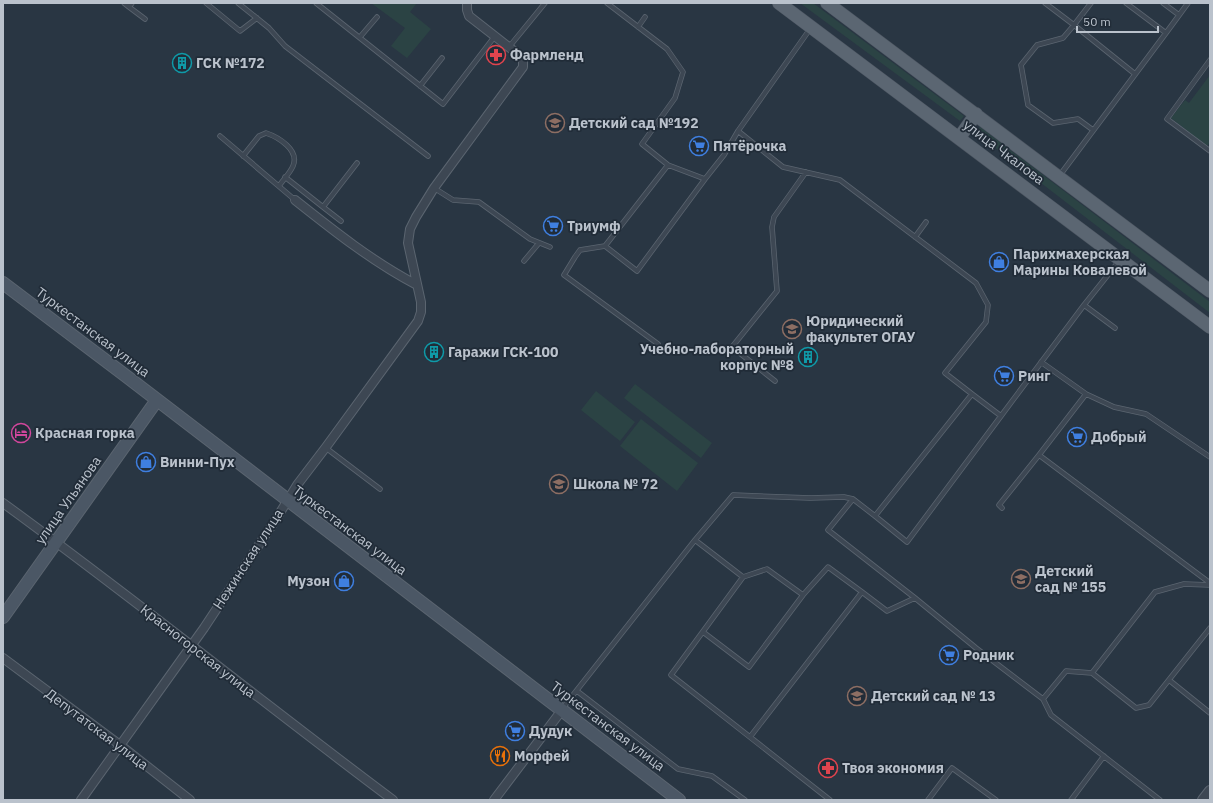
<svg xmlns="http://www.w3.org/2000/svg" width="1213" height="803" font-family="'IBM Plex Sans',sans-serif">
	<style>
		.green { fill: #2b4344 }
		.lines { fill: none; stroke-linecap: round; stroke-linejoin: round }
		.service-casing { stroke: #5b6570; stroke-width: 5.5 }
		.minor-casing { stroke: #5b6570; stroke-width: 10 }
		.tertiary-casing { stroke: #5b6570; stroke-width: 12 }
		.secondary-casing { stroke: #5b6570; stroke-width: 14 }
		.primary-casing { stroke: #4a535f; stroke-width: 14 }
		.service { stroke: #3d4753; stroke-width: 4 }
		.minor { stroke: #3d4753; stroke-width: 8 }
		.tertiary { stroke: #3d4753; stroke-width: 10 }
		.secondary { stroke: #4b5765; stroke-width: 12 }
		.primary { stroke: #5b6672; stroke-width: 13 }
		.labels { text-anchor: middle; stroke-width: 3.5; stroke-linejoin: round; paint-order: stroke }
		.poi-label { font-size: 14px; font-weight: bold; fill: #bac2cc; stroke: #212c38; text-anchor: start }
		.street-label { font-size: 14px; fill: #bac2cc; stroke: #212c38 }
	</style>
	<rect width="100%" height="100%" fill="#293643"/>
	<path class="green" d="M371 3H417L410 12 431 29 407 58 391 46 405 28Z
		M800 3H813L964 116 960 121Z
		M1210 75V142L1207 146 1171 118 1185 100 1189 103Z
		M980 127 1210 302V313L976 133Z
		M635 384 712 443 701 458 624 398Z
		M596 391 635 422 620 441 581 410Z
		M641 419 698 463 677 491 620 446Z"/>
	<g class="lines">
		<defs>
			<path id="service" d="M124 3 129 7 132 3
				M206 3 240 31 257 18
				M238 3 269 28 285 46 428 156
				M316 3 443 104 495 36
				M607 3 667 49 683 72 675 98 642 144 668 165
				M1045 3 1074 25 1063 38 1037 45 1021 65 1028 105 1053 123 1078 119 1093 130
				M1091 3 1074 25 1135 74
				M1163 3 1179 15
				M129 7 145 19
				M638 27 645 17
				M1166 33 1188 3
				M360 37 377 17
				M509 47 545 3
				M1210 60 1167 119 1210 151
				M420 86 442 58
				M738 131 783 167 840 180 976 283 988 305 986 322 945 373 972 394
				M220 136 295 200
				M243 156 259 136 266 133C278 137 300 150 293 166 290 173 283 180 279 186
				M1060 175 1166 33 1126 3
				M285 177 323 207 357 163
				M434 188 453 200 479 202 530 239 550 247
				M323 207 341 221
				M915 237 926 222
				M605 246 637 271 705 179
				M524 261 539 243
				M1084 305 1115 328
				M658 344 564 275 575 257 580 250 605 246 668 165 705 179 724 155 738 131 810 29
				M1041 362 1086 394 1114 407 1146 414 1210 457
				M775 381 732 347 777 291 772 227 774 217 806 172
				M1086 394 1039 455 1210 583
				M326 448 380 489
				M853 499 828 530 915 598
				M1002 508 999 505 1039 455
				M875 516 907 542 1001 416
				M695 540 743 577 767 569 803 595 749 667 703 632
				M743 577 671 675 830 800
				M1210 585 1184 584 1155 592 1092 673 1136 708 1149 705 1210 628
				M862 592 887 611 915 598 976 648 1043 699
				M1092 673 1066 671 1043 699 1051 715 1160 800
				M1169 680 1210 713
				M577 691 678 769 712 776 745 800
				M562 709 695 540 733 495 810 498 844 497 853 499 875 516 972 394 1001 416 1084 305 1119 261
				M750 737 862 592 828 567 803 595
				M928 800 952 768 996 800
				M1071 800 1104 756"/>
			<path id="minor" d="M295 200C334 231 373 262 417 285
				M3 503C135 599 262 702 393 800
				M3 658 120 745 190 800
				M81 800 204 628 278 516 297 485 326 447 418 321 421 312V302L408 243 410 229 416 217 434 188 523 67V60L519 55 469 16 467 10V3
				M494 800 562 710"/>
			<path id="tertiary" d="M1203 800 1210 791"/>
			<path id="secondary" d="M3 283 126 376 679 800
				M3 617 157 400"/>
			<path id="primary" d="M779 3 1210 327
				M827 3 1210 291
				M959 138 976 114"/>
		</defs>
		<use href="#service" class="service-casing"/>
		<use href="#minor" class="minor-casing"/>
		<use href="#tertiary" class="tertiary-casing"/>
		<use href="#secondary" class="secondary-casing"/>
		<use href="#primary" class="primary-casing"/>
		<use href="#service" class="service"/>
		<use href="#minor" class="minor"/>
		<use href="#tertiary" class="tertiary"/>
		<use href="#secondary" class="secondary"/>
		<use href="#primary" class="primary"/>
	</g>
	<defs>
		<symbol id="pharmacy-ring" viewBox="-11 -11 22 22"><circle r="9.5" fill="#212c38" stroke="#e0444e" stroke-width="1.5"/><path d="M-2-6h4v4h4v4h-4v4h-4v-4h-4v-4h4Z" fill="#e0444e"/></symbol>
		<symbol id="building-ring" viewBox="-11 -11 22 22"><circle r="9.5" fill="#212c38" stroke="#0f9aa8" stroke-width="1.5"/><path d="M-4-6H4V6H1V3H-1V6H-4ZM-2.5-4.3h1.7v1.8h-1.7ZM.8-4.3h1.7v1.8H.8ZM-2.5-1h1.7V.8h-1.7ZM.8-1h1.7V.8H.8Z" fill="#0f9aa8"/></symbol>
		<symbol id="school-ring" viewBox="-11 -11 22 22"><circle r="9.5" fill="#212c38" stroke="#8d6e63" stroke-width="1.5"/><path d="M0-5L7-2L0 1L-7-2ZM-4 1L0 2.5L4 1V4Q0 6-4 4Z" fill="#8d6e63"/></symbol>
		<symbol id="supermarket-ring" viewBox="-11 -11 22 22"><circle r="9.5" fill="#212c38" stroke="#3f7fe0" stroke-width="1.5"/><path d="M-6-5.5h2.5l.6 2H6L4.5 2H-2.5L-4.4-4H-6ZM-1.5 3.2a1.3 1.3 0 1 0 .1 0ZM3 3.2a1.3 1.3 0 1 0 .1 0Z" fill="#3f7fe0"/></symbol>
		<symbol id="shop-ring" viewBox="-11 -11 22 22"><circle r="9.5" fill="#212c38" stroke="#3f7fe0" stroke-width="1.5"/><path d="M-5-2.5h2.3a2.7 3.5 0 0 1 5.4 0H5L5.5 6h-11ZM-1.5-2.5h3a1.5 2.3 0 0 0-3 0Z" fill="#3f7fe0"/></symbol>
		<symbol id="university-ring" viewBox="-11 -11 22 22"><circle r="9.5" fill="#212c38" stroke="#8d6e63" stroke-width="1.5"/><path d="M0-5L7-2L0 1L-7-2ZM-4 1L0 2.5L4 1V4Q0 6-4 4Z" fill="#8d6e63"/></symbol>
		<symbol id="hotel-ring" viewBox="-11 -11 22 22"><circle r="9.5" fill="#212c38" stroke="#d1479c" stroke-width="1.5"/><path d="M-6-4.5h1.5V1H6V5H4.5V3h-9V5H-6ZM-4 0a1.8 1.8 0 1 1 3.6 0ZM.5 0V-2.5h3Q6-2.5 6 0Z" fill="#d1479c"/></symbol>
		<symbol id="restaurant-ring" viewBox="-11 -11 22 22"><circle r="9.5" fill="#212c38" stroke="#e8710a" stroke-width="1.5"/><path d="M-5-6h1v4h1v-4h1v4h1v-4h1v5L-1.5 .5V6h-2V.5L-5-1ZM5-6V6H3V1.5H1.5Q1.5-4 5-6Z" fill="#e8710a"/></symbol>
	</defs>
	<g fill-rule="evenodd">
		<use href="#pharmacy-ring" x="485" y="44" width="22" height="22"/>
		<use href="#building-ring" x="171" y="52" width="22" height="22"/>
		<use href="#school-ring" x="544" y="112" width="22" height="22"/>
		<use href="#supermarket-ring" x="688" y="135" width="22" height="22"/>
		<use href="#supermarket-ring" x="542" y="215" width="22" height="22"/>
		<use href="#shop-ring" x="988" y="251" width="22" height="22"/>
		<use href="#university-ring" x="781" y="318" width="22" height="22"/>
		<use href="#building-ring" x="423" y="341" width="22" height="22"/>
		<use href="#building-ring" x="797" y="346" width="22" height="22"/>
		<use href="#supermarket-ring" x="993" y="365" width="22" height="22"/>
		<use href="#hotel-ring" x="10" y="422" width="22" height="22"/>
		<use href="#supermarket-ring" x="1066" y="426" width="22" height="22"/>
		<use href="#shop-ring" x="135" y="451" width="22" height="22"/>
		<use href="#school-ring" x="548" y="473" width="22" height="22"/>
		<use href="#school-ring" x="1010" y="568" width="22" height="22"/>
		<use href="#shop-ring" x="333" y="570" width="22" height="22"/>
		<use href="#supermarket-ring" x="938" y="644" width="22" height="22"/>
		<use href="#school-ring" x="846" y="685" width="22" height="22"/>
		<use href="#supermarket-ring" x="504" y="720" width="22" height="22"/>
		<use href="#restaurant-ring" x="489" y="745" width="22" height="22"/>
		<use href="#pharmacy-ring" x="817" y="757" width="22" height="22"/>
	</g>
	<g class="labels">
		<g class="poi-label">
			<text x="510" y="60">Фармленд</text>
			<text x="196" y="68">ГСК №172</text>
			<text x="569" y="128">Детский сад №192</text>
			<text x="713" y="151">Пятёрочка</text>
			<text x="567" y="231">Триумф</text>
			<text x="1013" y="259">Парихмахерская<tspan x="1013" dy="16">Марины Ковалевой</tspan></text>
			<text x="806" y="326">Юридический<tspan x="806" dy="16">факультет ОГАУ</tspan></text>
			<text x="794" y="354" text-anchor="end">Учебно-лабораторный<tspan x="794" dy="16">корпус №8</tspan></text>
			<text x="448" y="357">Гаражи ГСК-100</text>
			<text x="1018" y="381">Ринг</text>
			<text x="35" y="438">Красная горка</text>
			<text x="1091" y="442">Добрый</text>
			<text x="160" y="467">Винни-Пух</text>
			<text x="573" y="489">Школа № 72</text>
			<text x="1035" y="576">Детский<tspan x="1035" dy="16">сад № 155</tspan></text>
			<text x="330" y="586" text-anchor="end">Музон</text>
			<text x="963" y="660">Родник</text>
			<text x="871" y="701">Детский сад № 13</text>
			<text x="529" y="736">Дудук</text>
			<text x="514" y="761">Морфей</text>
			<text x="842" y="773">Твоя экономия</text>
		</g>
		<g class="street-label">
			<text transform="translate(1004 152) rotate(37)" y="5">улица Чкалова</text>
			<text transform="translate(93 332) rotate(37)" y="5">Туркестанская улица</text>
			<text transform="translate(68 500) rotate(-55)" y="5">улица Ульянова</text>
			<text transform="translate(350 530) rotate(37)" y="5">Туркестанская улица</text>
			<text transform="translate(248 559) rotate(-57)" y="5">Нежинская улица</text>
			<text transform="translate(198 651) rotate(38)" y="5">Красногорская улица</text>
			<text transform="translate(608 726) rotate(37)" y="5">Туркестанская улица</text>
			<text transform="translate(97 729) rotate(37)" y="5">Депутатская улица</text>
		</g>
	</g>
	<rect width="1213" height="803" fill="none" stroke="#bac2cc" stroke-width="8"/>
	<path d="M1077 26v6h81v-6" fill="none" stroke="#bac2cc" stroke-width="2"/>
	<text x="1083" y="26" font-size="12" fill="#bac2cc" stroke="#212c38" stroke-width="3" paint-order="stroke">50 m</text>
</svg>
